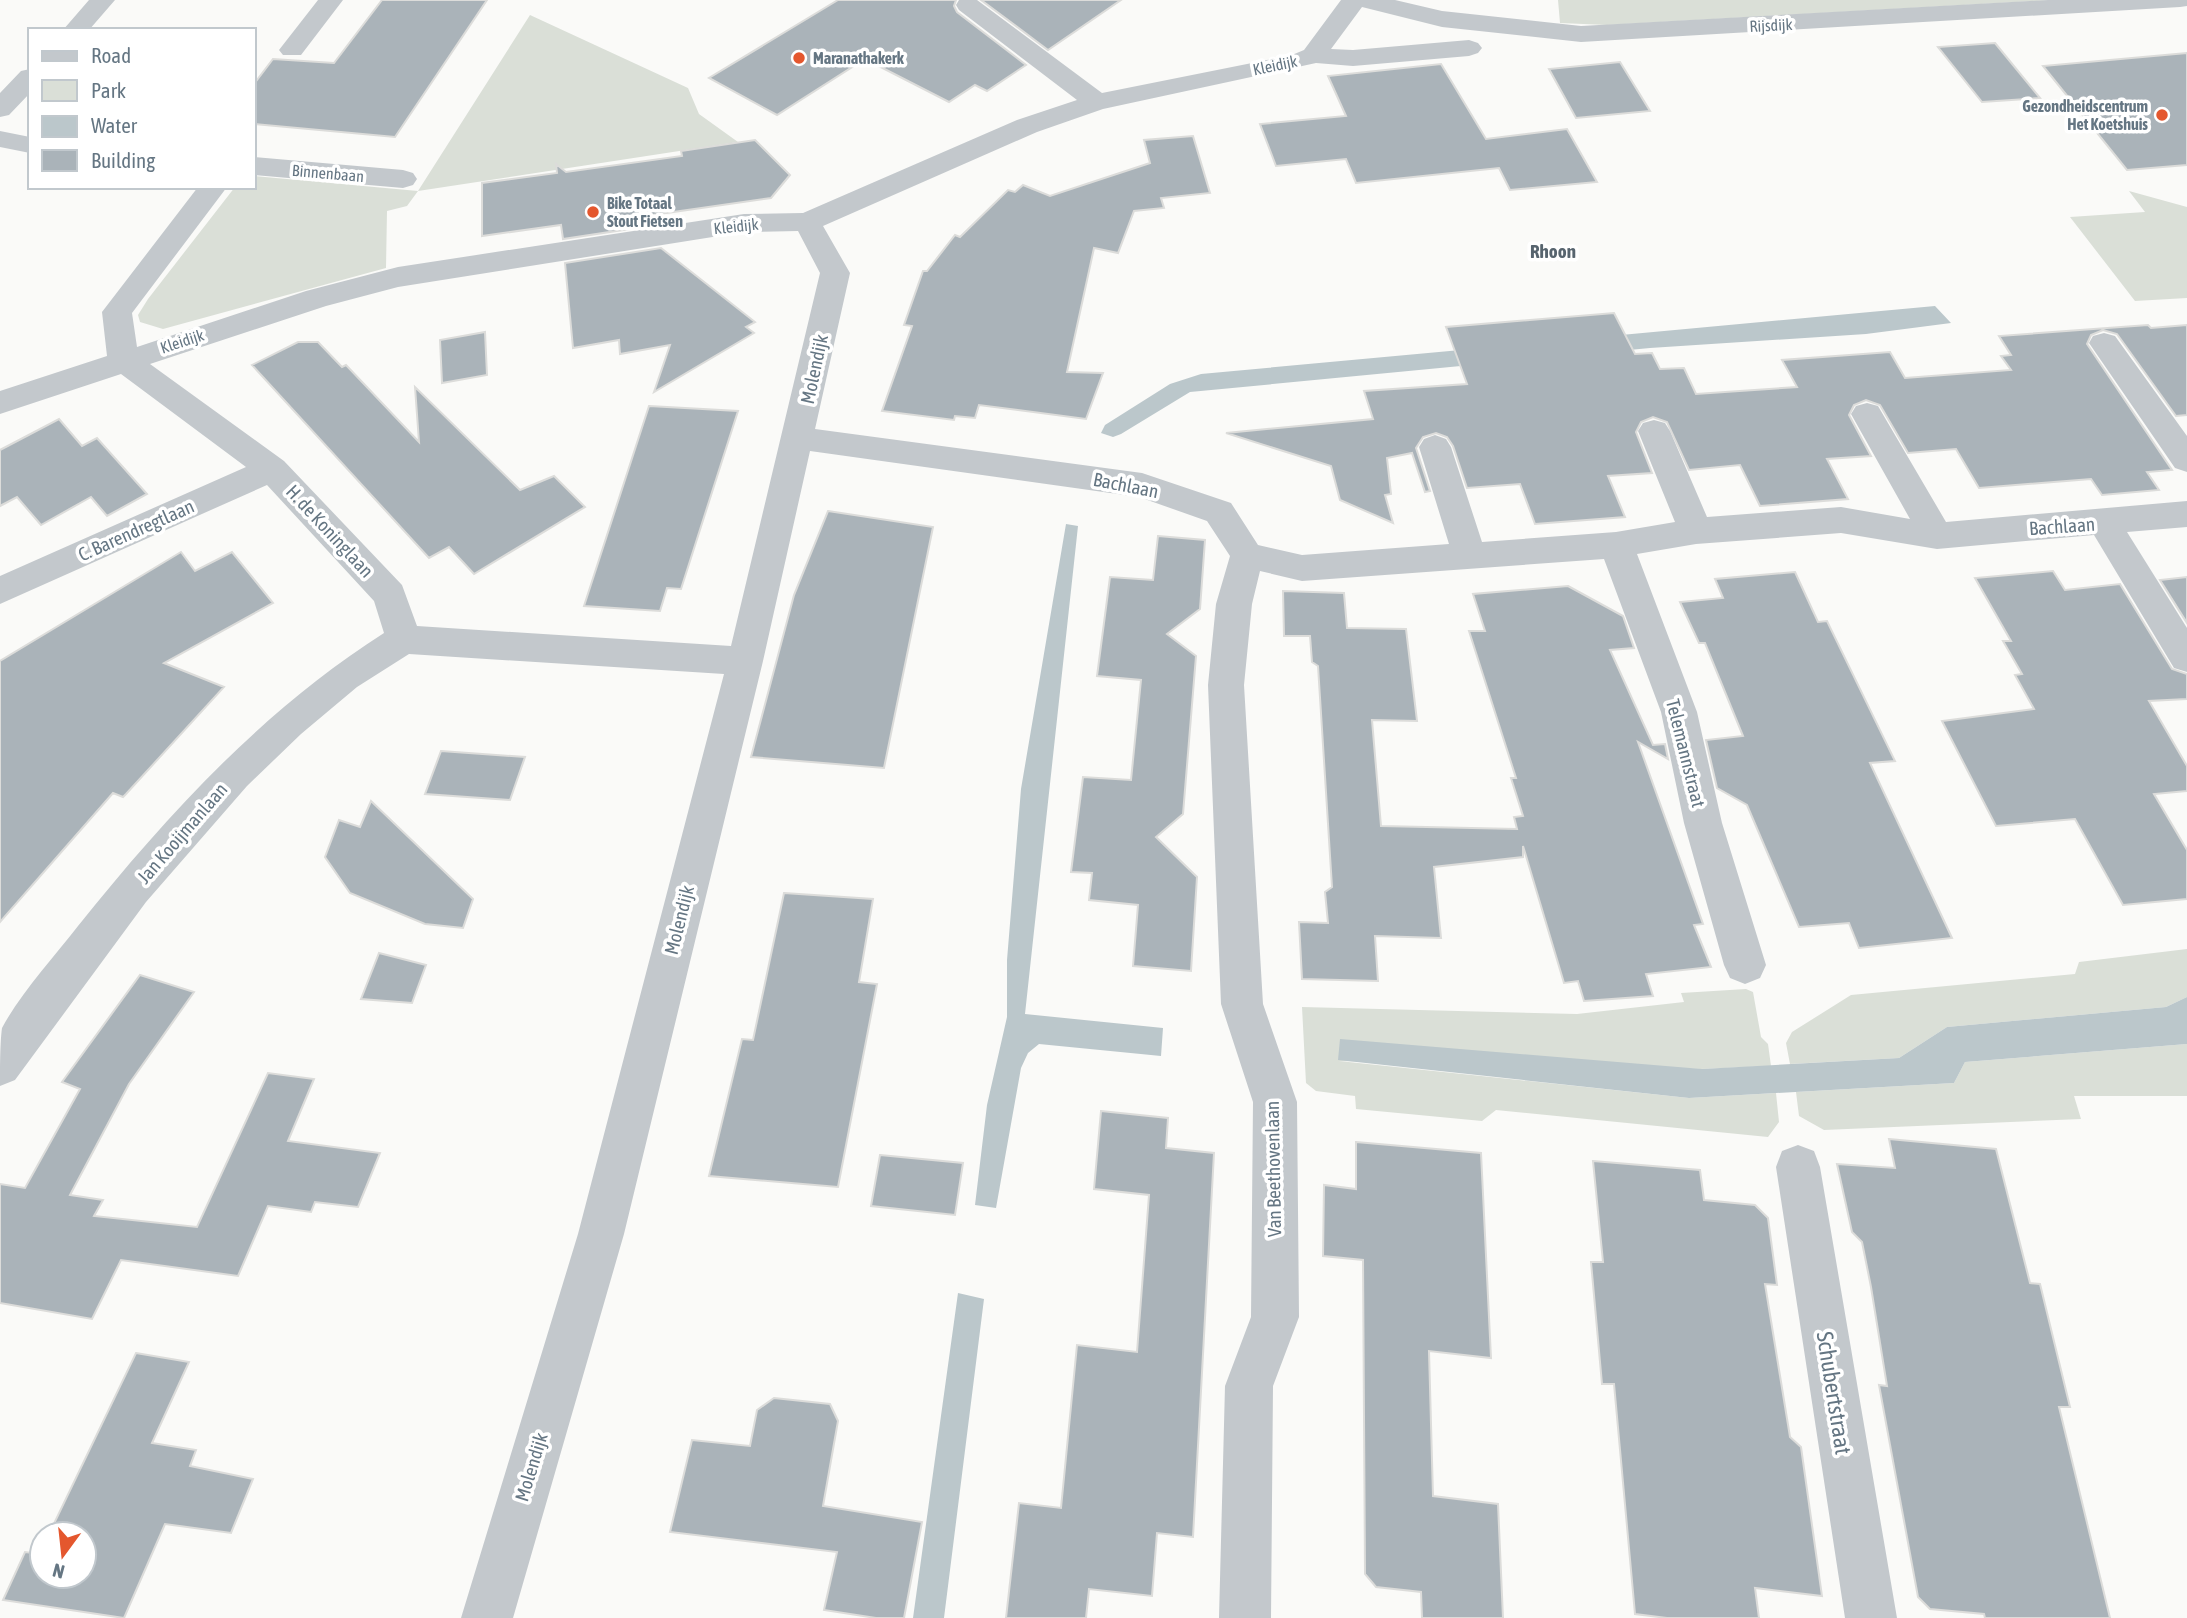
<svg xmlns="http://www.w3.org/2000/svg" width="2187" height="1618" font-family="'Asap Condensed',sans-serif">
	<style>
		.green { fill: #dadfd7 }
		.water { fill: #bbc7cb }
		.building { fill: #aab3b9; stroke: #dcdcda; stroke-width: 2 }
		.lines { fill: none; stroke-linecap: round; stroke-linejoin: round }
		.minor { fill: #c3c8cc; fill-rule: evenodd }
		.poi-dot { fill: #e4572e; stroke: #fff; stroke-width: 2.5 }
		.labels { text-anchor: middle; stroke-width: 7; stroke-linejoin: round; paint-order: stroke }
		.far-street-label { font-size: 16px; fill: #657683; stroke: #fff }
		.far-poi-label { font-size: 16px; font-weight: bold; fill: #657683; stroke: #fff; text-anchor: start }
		.far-quarter-label { font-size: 19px; font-weight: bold; fill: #57646e; stroke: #fff }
		.street-label { font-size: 19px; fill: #657683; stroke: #fff }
		.near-street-label { font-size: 23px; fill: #657683; stroke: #fff }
	</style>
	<rect width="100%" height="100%" fill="#fafaf8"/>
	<path class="green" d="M1558 0H2054L1607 25 1560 23Z
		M530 15 688 88 699 114 738 142 418 191 407 206 387 211 386 268 163 329 140 322 138 315 148 299 235 187H254V176L418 191Z
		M2129 191 2187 207V298L2135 301 2070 217 2145 212Z
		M2187 949V997L2166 1007 1947 1027 1899 1058 1790 1064 1786 1043 1792 1032 1851 995 2075 974 2079 962Z
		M1746 989 1753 992 1761 1037 1768 1044 1771 1066 1701 1069 1339 1061 1689 1098 1776 1093 1779 1122 1768 1137 1496 1110 1482 1121 1356 1109 1355 1096 1316 1091 1306 1083 1302 1007 1577 1014 1684 1002 1681 993Z
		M2187 1044V1096H2074L2081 1119 1824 1130 1799 1116 1796 1092 1954 1083 1965 1062Z"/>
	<path class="water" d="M1935 306 1951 323 1866 334 1650 348 1190 392 1121 434 1113 437 1101 433 1105 425 1170 384 1201 374Z
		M1066 524 1078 526 1025 1014 1163 1028 1161 1056 1039 1044 1028 1053 1021 1068 996 1208 975 1205 987 1105 1007 1017V960L1021 789Z
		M2187 997V1044L1965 1062 1954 1083 1689 1098 1338 1060 1340 1039 1702 1069 1899 1058 1947 1027 2166 1007Z
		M958 1293 984 1299 944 1618H913Z"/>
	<path class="building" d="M382 0H487L395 137 254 124V84L273 59 334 63Z
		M838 0H956L954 6 957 12 1026 65 987 91 975 85 949 102 865 59 777 115 709 78Z
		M981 0H1121L1048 50Z
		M1995 43 2040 98 1982 102 1938 47Z
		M2187 53V165L2127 170 2043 66Z
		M1620 62 1650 111 1576 118 1549 69Z
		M1441 64 1486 139 1567 129 1597 182 1510 190 1499 168 1356 183 1346 159 1276 166 1260 124 1346 116 1328 76Z
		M1193 136 1210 193 1161 198 1164 208 1134 211 1118 253 1094 248 1067 372 1103 373 1086 419 979 405 975 418 955 416 954 420 882 411 912 326 904 325 923 271H927L955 235 960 237 1008 190 1015 192 1023 185 1050 196 1150 163 1144 140Z
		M755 140 790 175 771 198 625 219 636 228 563 239 561 225 482 236V183L557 173 556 164 566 172 682 156 681 151Z
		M661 248 755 322 746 327 754 333 654 392 670 345 620 354 619 340 573 348 565 263Z
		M1614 313 1635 354 1652 353 1660 369 1684 368 1696 394 1797 387 1782 360 1890 352 1905 378 2011 370 2001 356 2011 355 1999 336 2148 325 2151 328 2187 325V415L2176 416 2117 334 2103 330 2091 335 2087 344 2172 470 2147 472 2159 490 2102 495 2091 479 1979 488 1956 449 1908 453 1880 405 1866 400 1854 405 1849 415 1871 456 1827 459 1848 499 1760 506 1740 465 1689 470 1667 422 1653 417 1641 422 1636 432 1652 473 1608 476 1625 517 1535 524 1520 484 1467 488 1453 446 1447 437 1436 433 1423 437 1416 448 1430 491 1425 492 1412 453 1387 458 1391 494 1385 495 1393 523 1340 500 1331 466 1226 433 1373 419 1364 391 1467 384 1446 327Z
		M485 332 487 375 442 383 440 340Z
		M298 342H318L342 367 346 365 419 442 415 387 520 490 554 476 585 507 474 574 449 547 429 558 252 365Z
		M649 406 738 411 681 589 667 588 660 611 584 606Z
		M59 419 82 446 97 438 147 494 107 516 91 497 41 525 17 497 0 506V450Z
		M828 511 933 527 884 768 751 757 794 595Z
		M1158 536 1205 540 1200 609 1167 634 1196 656 1183 814 1156 837 1197 877 1191 971 1133 966 1138 905 1089 900 1092 873 1071 872 1083 777 1131 780 1141 680 1097 676 1110 577 1153 580Z
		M181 552 195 571 232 552 273 603 164 663 224 687 126 794 123 797 113 793 0 922V661Z
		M2053 571 2065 590 2120 584 2172 669 2187 674V699L2149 701 2187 766V791L2154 794 2187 850V899L2123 905 2075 819 1996 826 1942 721 2034 709 2015 675 2022 674 2003 641H2011L1975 578Z
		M1795 572 1818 622 1827 621 1895 761 1870 763 1952 938 1859 948 1849 923 1799 927 1747 805 1717 788 1706 740 1743 736 1705 643H1699L1680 602 1723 598 1715 579Z
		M2187 577V623L2160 580Z
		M1568 586 1623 616 1634 648 1610 650 1653 745 1665 744 1668 759 1638 742 1703 924 1694 925 1711 967 1646 974 1653 996 1584 1001 1578 981 1564 983 1523 846V857L1434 867 1441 938 1375 936 1378 981 1302 979 1299 922 1328 923 1325 892 1332 887 1318 666 1312 662 1310 636H1284L1283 591 1344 593 1347 628 1406 629 1417 721 1372 720 1381 826 1517 829 1514 817 1523 816 1511 778H1516L1469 631H1485L1473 594Z
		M441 751 525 757 510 800 425 794Z
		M371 801 473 899 463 928 425 924 350 893 325 857 339 820 360 827Z
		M784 893 873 899 859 982 877 984 838 1187 709 1176 742 1039 753 1040Z
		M379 953 426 965 412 1003 361 999Z
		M140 975 194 992 129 1084 70 1195 103 1200 94 1216 197 1227 268 1073 314 1079 288 1141 380 1153 358 1207 315 1202 311 1212 268 1206 238 1276 121 1260 92 1319 0 1303V1184L25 1188 80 1089 62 1082Z
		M1101 1111 1168 1118 1166 1148 1214 1153 1193 1537 1157 1533 1152 1596 1089 1589 1086 1618H1006L1019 1503 1061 1508 1077 1345 1137 1352 1149 1195 1094 1189Z
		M1889 1139 1996 1149 2030 1283 2040 1284 2070 1407H2059L2110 1618H1985L1984 1614 1930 1609 1918 1597 1879 1385 1887 1386 1871 1287 1862 1242 1852 1232 1837 1164 1895 1168Z
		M1356 1142 1481 1153 1491 1358 1429 1351 1433 1496 1498 1504 1503 1618H1422L1421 1592 1376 1587 1365 1574 1363 1260 1323 1256 1324 1185 1356 1189Z
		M880 1155 963 1163 955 1215 871 1206Z
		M1593 1161 1700 1170 1704 1200 1755 1205 1768 1218 1777 1285 1765 1284 1790 1437 1801 1447 1822 1596 1755 1588 1759 1618H1667L1635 1614 1614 1384H1602L1591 1262H1603Z
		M136 1353 189 1362 152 1443 196 1450 190 1466 253 1479 231 1533 165 1524 124 1618 3 1600 25 1552 40 1554 42 1549V1576H84V1534H49Z
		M774 1398 830 1404 838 1421 823 1506 922 1522 904 1618H876L824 1610 837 1552 670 1532 692 1440 750 1446 757 1410Z"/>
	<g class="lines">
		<path class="minor" d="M89 0H115L89 30H63Z
			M318 0H343L301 55H283L279 50Z
			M959 0H977L1102 93 1292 55 1304 50 1341 0H1395L1442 11 1581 26 2048 0H2187V6L2180 7 1581 42 1442 27 1362 7 1331 49 1353 50 1469 40 1478 43 1482 48 1478 53 1469 56 1353 66 1316 63 1103 109 1037 132 823 226 850 273 815 429 1142 473 1231 503 1258 545 1302 555 1449 544 1419 447 1424 439 1435 435 1446 439 1451 447 1482 542 1616 532 1675 522 1638 431 1643 423 1654 420 1665 423 1670 431 1707 517 1841 507 1910 519 1851 414 1856 406 1867 403 1878 406 1946 522 2187 501V527L2127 532 2187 628V672L2174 668 2094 535 1937 549 1841 533 1696 544 1637 554 1697 712 1722 823 1766 965 1760 978 1745 984 1730 978 1724 965 1684 823 1661 712 1604 559 1302 581 1260 571 1252 604 1244 685 1263 1004 1297 1102 1299 1317 1273 1386 1271 1618H1219L1225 1386 1251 1317 1253 1102 1221 1004 1208 685 1216 604 1230 556 1207 521 1139 497 810 451 763 661 624 1234 513 1618H461L578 1234 724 674 409 654 357 687 301 734 247 786 146 902 15 1080 0 1086C0 1071 0 1042 2 1028 20 994 54 957 78 926 168 814 262 711 384 633L374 601 267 485 0 604V576L246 467 121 374 0 414V391L107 356 102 312 198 187H227L132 313 137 347 306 291 398 267 744 214 803 213 1017 120 1077 100 959 10 956 5ZM798 231 820 273 731 646 417 626 402 585 284 461 150 364 326 306 398 287 744 232Z
			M30 69V93L9 115 0 117V93L21 71Z
			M0 131 30 137V153L0 147Z
			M254 157 403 170 413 173 417 179 413 185 403 188 254 175Z
			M2104 333 2115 336 2187 436V472L2175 468 2089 343 2093 336Z
			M1798 1145 1814 1151 1820 1167 1897 1618H1845L1776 1167 1782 1151Z"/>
	</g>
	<g class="poi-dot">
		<circle cx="799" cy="58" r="7"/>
		<circle cx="2162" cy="115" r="7"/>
		<circle cx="593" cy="212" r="7"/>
	</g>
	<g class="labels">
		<g class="far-street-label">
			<text transform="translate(1771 25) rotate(-3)" y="6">Rijsdijk</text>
			<text transform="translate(1275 65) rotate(-12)" y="6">Kleidijk</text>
			<text transform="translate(328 173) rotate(5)" y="6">Binnenbaan</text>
			<text transform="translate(736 226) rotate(-6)" y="6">Kleidijk</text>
			<text transform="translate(182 341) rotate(-18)" y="6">Kleidijk</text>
		</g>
		<g class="far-poi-label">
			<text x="813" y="64">Maranathakerk</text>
			<text x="2148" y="112" text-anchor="end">Gezondheidscentrum<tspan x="2148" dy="18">Het Koetshuis</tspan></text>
			<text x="607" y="209">Bike Totaal<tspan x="607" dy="18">Stout Fietsen</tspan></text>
		</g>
		<g class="far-quarter-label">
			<text x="1553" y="258">Rhoon</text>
		</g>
		<g class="street-label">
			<text transform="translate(814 369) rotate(-78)" y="7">Molendijk</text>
			<text transform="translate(1126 485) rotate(11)" y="7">Bachlaan</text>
			<text transform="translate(2062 526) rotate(-4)" y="7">Bachlaan</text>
			<text transform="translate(136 530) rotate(-24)" y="7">C. Barendregtlaan</text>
			<text transform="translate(330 531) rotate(47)" y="7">H. de Koninglaan</text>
			<text transform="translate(1686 753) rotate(76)" y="7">Telemannstraat</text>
			<text transform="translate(182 833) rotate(-49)" y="7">Jan Kooijmanlaan</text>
			<text transform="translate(679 920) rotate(-76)" y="7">Molendijk</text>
			<text transform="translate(1273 1169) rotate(-91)" y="7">Van Beethovenlaan</text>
			<text transform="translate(531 1467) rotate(-73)" y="7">Molendijk</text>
		</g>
		<g class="near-street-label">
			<text transform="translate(1834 1393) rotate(81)" y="8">Schubertstraat</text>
		</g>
	</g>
	<rect x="28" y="28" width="228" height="161" fill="#ffffff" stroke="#c1c8cd" stroke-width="2"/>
	<rect x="42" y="51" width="35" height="10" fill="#c3c8cc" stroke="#c1c8cd" stroke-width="2"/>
	<text x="91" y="63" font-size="21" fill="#657683">Road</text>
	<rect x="42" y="80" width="35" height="21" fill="#dadfd7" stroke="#c1c8cd" stroke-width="2"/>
	<text x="91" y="98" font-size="21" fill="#657683">Park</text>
	<rect x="42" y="116" width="35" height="21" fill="#bbc7cb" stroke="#c1c8cd" stroke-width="2"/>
	<text x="91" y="133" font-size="21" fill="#657683">Water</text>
	<rect x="42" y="150" width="35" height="21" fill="#aab3b9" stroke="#c1c8cd" stroke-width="2"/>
	<text x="91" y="168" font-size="21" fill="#657683">Building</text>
	<g transform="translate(63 1555) rotate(195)"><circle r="33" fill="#ffffff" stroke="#c1c8cd" stroke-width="2"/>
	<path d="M0-5L12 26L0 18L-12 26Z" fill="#e4572e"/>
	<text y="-10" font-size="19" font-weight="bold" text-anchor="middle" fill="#657683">N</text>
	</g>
</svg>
